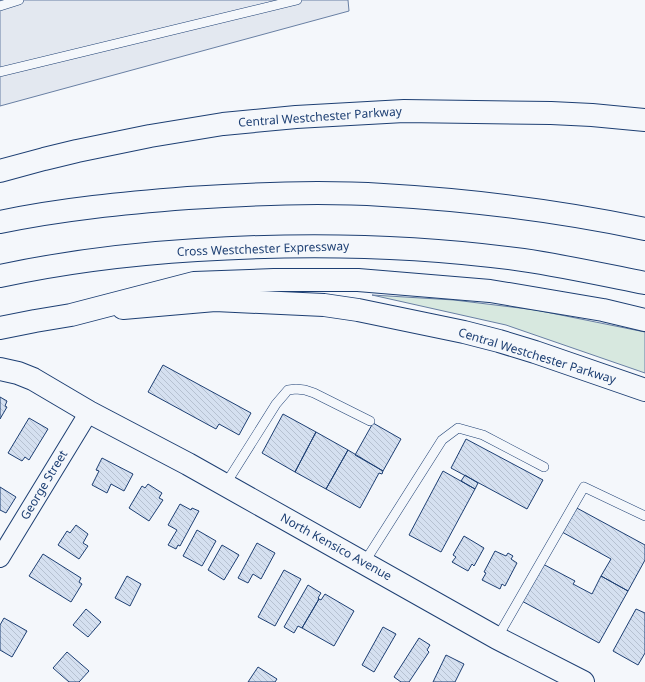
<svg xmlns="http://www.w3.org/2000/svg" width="645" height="682" font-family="'Noto Sans',sans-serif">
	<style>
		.grass { fill: #d7e8df; stroke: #687fa3 }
		.parking { fill: #e3e8f0; stroke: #687fa3 }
		.building { fill: url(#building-back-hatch); stroke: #1d3f73 }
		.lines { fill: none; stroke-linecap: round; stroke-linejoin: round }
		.lane-casing { stroke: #1d3f73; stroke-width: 10 }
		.street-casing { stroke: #1d3f73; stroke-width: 20 }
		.secondary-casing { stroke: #1d3f73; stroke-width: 24 }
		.primary-casing { stroke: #1d3f73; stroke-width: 24 }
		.highway-casing { stroke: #1d3f73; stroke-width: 24 }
		.lane { stroke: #f4f7fb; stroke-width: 9 }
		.street { stroke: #f4f7fb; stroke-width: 18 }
		.secondary { stroke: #f4f7fb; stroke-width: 22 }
		.primary { stroke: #f4f7fb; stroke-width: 22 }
		.highway { stroke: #f4f7fb; stroke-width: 22 }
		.labels { text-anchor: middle; stroke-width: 3; stroke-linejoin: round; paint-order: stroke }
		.street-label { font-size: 12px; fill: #1d3f73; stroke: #f4f7fb }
	</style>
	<defs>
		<pattern id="building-back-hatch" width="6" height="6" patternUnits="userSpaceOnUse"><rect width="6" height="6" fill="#d5e0f0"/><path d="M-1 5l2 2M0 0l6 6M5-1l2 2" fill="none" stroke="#b6c1d1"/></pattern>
	</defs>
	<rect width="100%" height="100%" fill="#f4f7fb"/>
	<path class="grass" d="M372 295 454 300 536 310 645 332V373L506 325Z"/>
	<path class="parking" d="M0 0H348L349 11 0 106Z"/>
	<path class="building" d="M163 365 251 413 239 435 219 424 216 429 148 392Z
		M0 397 7 401 5 406 7 407 0 419Z
		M283 414 316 432 295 472 262 453Z
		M29 418 48 429 29 460 25 457 22 461 8 453Z
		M373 423 401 439 383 471 355 455Z
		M316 432 348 450 326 489 295 472Z
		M466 439 543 480 527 509 451 468Z
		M348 450 383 471 382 474 379 473 360 508 326 489Z
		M102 458 133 474 124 491 111 484 107 493 92 485 99 471 96 470Z
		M443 471 475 489 441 552 409 535Z
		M465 475 478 483 475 489 461 481Z
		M148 484 162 493 159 498 163 500 149 521 129 508 142 486 145 488Z
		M0 487 16 497 6 513 0 510Z
		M180 504 191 510 192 508 199 511 180 546 178 545 176 549 168 545 177 530 168 525Z
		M575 507 645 545V560L628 591 601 576 611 559 562 532Z
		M76 525 88 534 83 543 88 546 79 559 58 545 67 531 70 533Z
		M197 530 216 541 202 566 183 556Z
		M464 536 484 548 474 566 472 564 468 571 452 562 456 557 453 555Z
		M257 543 275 553 261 579 253 574 248 583 238 578Z
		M222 545 239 555 224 580 208 570Z
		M495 551 506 556 508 553 513 556 511 559 517 563 505 586 502 584 500 589 482 580 486 573 484 572Z
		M43 554 81 578 79 582 82 584 71 602 29 576Z
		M541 563 575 581 573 584 592 594 601 576 628 591 599 643 520 600Z
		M284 570 301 579 275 626 258 617Z
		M127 576 141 584 130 606 115 598Z
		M308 585 321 593 318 598 319 599 302 628 298 626 294 633 284 627Z
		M325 594 354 611 334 646 302 628 319 599 321 600Z
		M86 609 101 622 88 637 73 625Z
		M636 609 645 613V653L638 665 613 651Z
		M4 618 27 631 12 657 0 650V625Z
		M383 627 396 634 374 672 362 665Z
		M419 638 430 645 427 650 429 652 409 682H401L394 677Z
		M67 652 89 671 79 682H69L53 668Z
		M446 655 464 664 455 682H433Z
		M258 667 277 679 275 682H248Z"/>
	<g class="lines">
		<defs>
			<path id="lane" d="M0 6 19 0
				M0 72 297 0
				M225 485 276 404 288 390 296 389 305 390 314 393 370 421
				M364 563 442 440 458 428 483 435 544 467
				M497 638 584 487 645 516"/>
			<path id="street" d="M0 558 89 412"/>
			<path id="secondary" d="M0 369 18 373 33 379 89 412 188 464 497 638 583 682"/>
			<path id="primary" d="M0 171 44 159 77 151 150 136 223 124 296 117 404 111 551 113 592 115 645 120
				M123 308 215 300 324 305 358 310 464 332 499 341 535 352 645 390"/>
			<path id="highway" d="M0 222C62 209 125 203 188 198 253 194 318 191 383 195 471 200 559 211 645 229
				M0 276C65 262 131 254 197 250 306 243 415 245 523 260 564 266 605 275 645 283
				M0 328 35 321 71 315 194 283 274 280H358L490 291 603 310 645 320"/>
		</defs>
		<use href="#lane" class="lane-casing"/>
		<use href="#street" class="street-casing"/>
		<use href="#secondary" class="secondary-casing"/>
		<use href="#primary" class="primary-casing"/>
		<use href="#highway" class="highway-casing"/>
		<use href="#lane" class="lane"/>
		<use href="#street" class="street"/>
		<use href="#secondary" class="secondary"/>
		<use href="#primary" class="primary"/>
		<use href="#highway" class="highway"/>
	</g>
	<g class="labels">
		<g class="street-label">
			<text transform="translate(320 117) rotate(-4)" y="4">Central Westchester Parkway</text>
			<text transform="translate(263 249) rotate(-2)" y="4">Cross Westchester Expressway</text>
			<text transform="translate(537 356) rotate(17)" y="4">Central Westchester Parkway</text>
			<text transform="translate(44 485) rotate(-59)" y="4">George Street</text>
			<text transform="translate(336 547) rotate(29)" y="4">North Kensico Avenue</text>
		</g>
	</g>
</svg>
